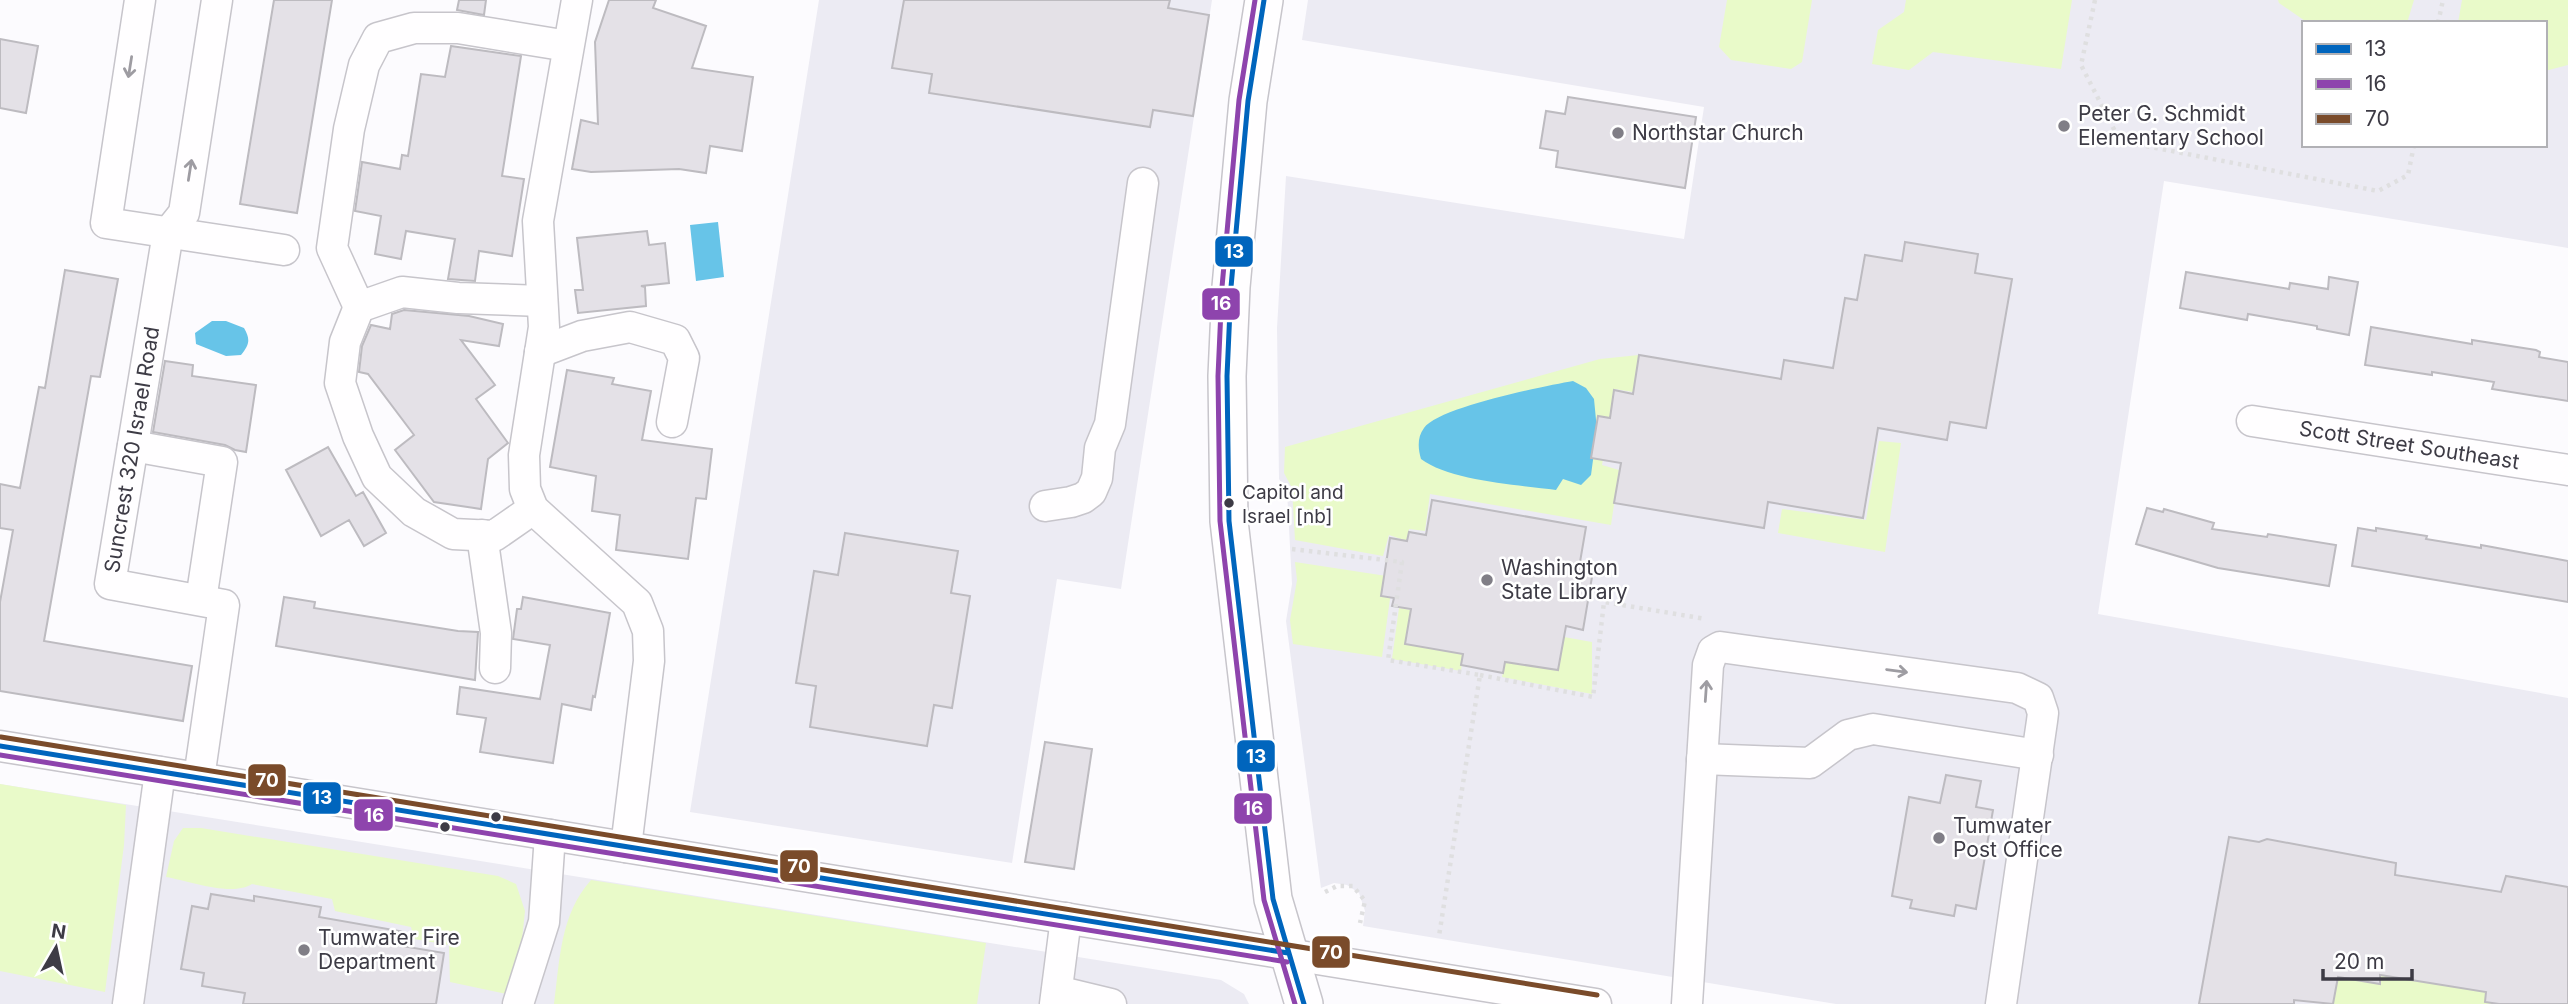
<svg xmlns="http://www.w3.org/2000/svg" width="2568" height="1004" font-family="Inter,sans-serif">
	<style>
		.built { fill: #ecebf3; fill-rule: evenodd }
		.green { fill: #e9fac9 }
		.water { fill: #67c4e8 }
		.building { fill: #e4e1e7; stroke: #bdbbc0; stroke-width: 2 }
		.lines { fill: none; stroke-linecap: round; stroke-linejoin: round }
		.minor-casing { stroke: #c7c5cb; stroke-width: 33 }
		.major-casing { stroke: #c7c5cb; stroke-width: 40 }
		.path { stroke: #dfdfe0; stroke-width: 4.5; stroke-dasharray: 3.5 5; stroke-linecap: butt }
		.minor { stroke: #fffeff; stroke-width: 30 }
		.major { stroke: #fffeff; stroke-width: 37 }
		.bus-1-casing { stroke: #fff; stroke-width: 10 }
		.bus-2-casing { stroke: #fff; stroke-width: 10 }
		.bus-3-casing { stroke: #fff; stroke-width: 10 }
		.bus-1 { stroke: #0065bd; stroke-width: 5 }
		.bus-2 { stroke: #8e44ad; stroke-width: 5 }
		.bus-3 { stroke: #7a4b2a; stroke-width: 5 }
		.oneway { stroke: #9e9ca2 }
		.poi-dot { fill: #807e86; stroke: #fff; stroke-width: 2.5 }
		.bus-dot { fill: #3d3b45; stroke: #fff; stroke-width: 2.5 }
		.labels { text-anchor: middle; stroke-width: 5; stroke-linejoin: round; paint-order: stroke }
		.bus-label { font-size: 19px; fill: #3d3b45; stroke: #fff; text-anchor: start }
		.poi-label { font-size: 21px; fill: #3d3b45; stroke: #fff; text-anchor: start }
		.street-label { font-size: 21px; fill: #3d3b45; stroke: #fff }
		.line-badge { stroke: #fff; stroke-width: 2.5 }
		.badge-label { font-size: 19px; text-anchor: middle; font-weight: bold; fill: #fff }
	</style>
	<rect width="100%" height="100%" fill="#fcfbfe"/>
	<path class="built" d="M819 0H1212L1121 589 1057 579 1012 863 690 812Z
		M1308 0H2568V248L2164 181 2098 614 2568 698V1004H1836L1363 926 1365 911 1359 893 1347 885 1334 883 1321 888 1286 621 1292 584 1287 491 1279 479 1277 328 1286 176 1684 239 1704 107 1302 40ZM2304 23H2545V145H2304Z
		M0 784 1221 980 1244 994 1249 1004H0Z"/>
	<path class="green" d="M1727 0H1812L1802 62 1791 69 1731 60 1719 47Z
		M1906 0H2072L2061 69 1933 52 1909 70 1872 64 1878 30 1904 12Z
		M2278 0H2414L2407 23H2308L2279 3Z
		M2462 0H2568V65L2545 71V23H2458Z
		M1639 355 1633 392 1615 389 1602 465 1619 470 1611 525 1430 494 1425 531 1409 529 1407 541 1389 535 1383 556 1295 540 1292 488 1284 473 1285 447 1600 359Z
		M1879 441 1901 443 1885 552 1778 533 1782 509 1866 520Z
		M1295 562 1393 577 1382 657 1293 644 1290 620 1297 580Z
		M1399 608 1411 610 1405 644 1463 654 1461 671 1392 659Z
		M1564 637 1592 642V694L1502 677 1505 662 1558 670Z
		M0 784 126 805 124 845 105 992 0 971Z
		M183 828H201L498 876 516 884 525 911 516 996 450 982 449 945 414 939 411 927 335 911 332 899 252 884C232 897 189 881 166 877L174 841Z
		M591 880 986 943 977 1004H554C560 959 560 915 591 880Z
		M2380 975 2486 992 2485 1001 2499 1004H2333L2338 977 2379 984Z"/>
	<path class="water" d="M718 222 724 277 696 281 690 225Z
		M212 321H226L244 328C251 340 249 345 241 355L226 356 196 344 195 333Z
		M1573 381 1586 388 1594 399 1597 430 1591 475 1581 485 1563 479 1556 490C1519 485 1450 481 1421 459 1418 449 1417 437 1424 428 1439 407 1545 386 1573 381Z"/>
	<path class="building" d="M274 0H332L297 213 240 204Z
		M459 0H486L484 15 457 10Z
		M609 0H656L653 8 706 26 692 68 753 77 742 151 710 146 706 173 679 169 591 172 572 169 581 120 598 124 595 42Z
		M904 0H1170L1168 8 1209 15 1193 116 1153 110 1150 127 929 93 932 74 892 68Z
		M0 39 38 46 26 113 0 108Z
		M451 46 521 56 502 176 524 179 512 256 479 251 475 281 448 279 455 239 406 231 401 259 375 254 381 216 355 211 362 162 400 169 402 155 408 156 421 74 445 77Z
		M1568 97 1696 117 1685 188 1556 167 1558 151 1540 148 1546 111 1565 114Z
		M647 231 649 245 665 243 669 283 641 286 645 287 646 306 578 313 575 290H583L577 238Z
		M1905 242 1978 254 1975 273 2012 279 1986 428 1950 422 1947 440 1878 428 1863 518 1768 502 1764 528 1614 503 1621 463 1591 458 1598 416 1610 418 1614 390 1633 394 1639 355 1781 379 1784 360 1833 368 1845 298 1857 300 1865 255 1902 261Z
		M65 270 118 279 100 377 91 376 44 641 192 666 183 721 0 691V602L13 530 0 528V484L20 488 39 387 45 388Z
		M2186 272 2289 289 2290 283 2328 289 2329 277 2358 282 2349 335 2317 329V326L2248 314 2247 320 2180 308Z
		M404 310 469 316 503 324 499 346 461 340 495 385 476 399 508 443 488 459 481 509 434 502 395 450 414 435 368 374 359 372 362 346 371 325 390 329 392 314Z
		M2371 327 2472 344V340L2536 350 2540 352 2539 357 2568 362V401L2492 389 2494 382 2432 372V375L2365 365Z
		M165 361 193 365 192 376 256 385 246 452 235 450 225 445 153 432Z
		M567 370 614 378 612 384 651 391 642 440 712 449 706 499 696 498 688 559 616 550 620 515 592 511 596 476 550 467Z
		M328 447 356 496 363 492 386 533 364 546 349 520 321 536 286 470Z
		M1432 500 1586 527 1580 562 1594 565 1583 630 1566 626 1558 670 1505 662 1503 673 1461 665 1463 654 1405 644 1411 609 1392 606 1394 598 1381 596 1390 538 1407 541 1409 532 1426 535Z
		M2147 508 2163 512 2164 509 2214 523 2212 529 2267 537 2268 534 2336 545 2329 586 2218 568 2136 544Z
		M2358 528 2376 531V528L2427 536 2426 539 2481 548V545L2568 561V602L2352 566Z
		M845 533 958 551 951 593 970 596 952 708 934 705 927 746 810 727 816 686 796 683 814 571 838 575Z
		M284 597 315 602 314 608 458 631 478 632 475 680 276 646Z
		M523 597 610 613 595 697 593 696 591 710 562 704 553 763 480 752 486 718 457 714 460 687 540 699 550 645 513 639 517 609H521Z
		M1045 742 1092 749 1074 869 1025 862Z
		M1946 775 1981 781 1976 807 1993 810 1976 909 1956 905 1954 916 1910 908 1912 900 1892 896 1909 797 1940 803Z
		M2229 837 2259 842 2267 839 2396 863 2395 875 2501 892 2506 876 2568 887V1004H2499L2485 1002 2486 992 2380 975V984L2338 977 2333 1004 2294 1000V1004H2199Z
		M211 894 254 901V896L321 907 319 917 405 932 402 946 444 953 436 1004H243L245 993 202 986 204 973 181 969 192 906 208 909Z"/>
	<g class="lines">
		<defs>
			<g id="minor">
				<path d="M140 0 106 223 284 250"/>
				<path d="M577 0 538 221 544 327 524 455 525 489 533 509 637 603 648 631 649 661 626 847"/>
				<path d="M359 307 332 248 349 129 364 65 378 38 414 28H458L568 46"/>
				<path d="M540 352 582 336 630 327 675 340 684 358 672 422"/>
				<path id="s1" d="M2252 421 2568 470"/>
				<path d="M133 446 222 462 201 600"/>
				<path d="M1045 506 1071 502 1083 498 1091 492 1097 478 1100 448 1110 424 1143 183"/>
				<path d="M533 509 494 536 453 534 414 512 377 477 358 436 340 383 345 342 359 307 402 292 458 298 542 301"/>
				<path d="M482 535 496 633 495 668"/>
				<path d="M0 746 1596 1004"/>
				<path d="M1702 759 1810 763 1848 735 1873 729 2038 755"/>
				<path id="s2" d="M199 778 224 605 110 584 168 233 184 213 217 0"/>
				<path d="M1057 991 1111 1004"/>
				<path d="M128 1004 160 772"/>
				<path d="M518 1004 544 922 550 835"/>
				<path d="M1055 1004 1066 918"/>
				<path d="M1687 1004 1708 665 1713 651 1720 647 2017 688 2038 698 2043 713 2042 721 2001 1004"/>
			</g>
			<path id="major" d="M1264 0 1248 101 1231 287 1227 376 1229 521 1273 899 1304 1004"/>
		</defs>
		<use href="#minor" class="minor-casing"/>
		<use href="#major" class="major-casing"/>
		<path class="path" d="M2095 0 2081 65 2120 141 2378 191 2408 175 2414 145
			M2438 23 2443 0
			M1292 549 1402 562 1388 660 1480 675 1439 936
			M1480 675 1593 697 1604 602 1706 619
			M1325 892 1337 886H1353L1365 901 1360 923"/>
		<use href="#minor" class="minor"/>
		<use href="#major" class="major"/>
		<defs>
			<path id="bus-1" d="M1264 0 1248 101 1231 287 1227 376 1229 521 1273 899 1304 1004
				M0 746 1288 953"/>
			<path id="bus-2" d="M1255 0 1239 100 1222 287 1218 376 1220 521 1264 900 1295 1004
				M0 755 1287 962"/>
			<path id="bus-3" d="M1 737 1597 995"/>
		</defs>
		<use href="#bus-1" class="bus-1-casing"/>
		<use href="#bus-2" class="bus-2-casing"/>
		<use href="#bus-3" class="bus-3-casing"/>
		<use href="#bus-1" class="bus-1"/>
		<use href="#bus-2" class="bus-2"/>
		<use href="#bus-3" class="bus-3"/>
	</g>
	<defs><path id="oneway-shaft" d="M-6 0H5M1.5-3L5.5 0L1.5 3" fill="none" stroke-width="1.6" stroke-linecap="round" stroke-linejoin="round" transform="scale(1.75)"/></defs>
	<g class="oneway">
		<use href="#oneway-shaft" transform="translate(130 67) rotate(99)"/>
		<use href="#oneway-shaft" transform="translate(190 170) rotate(-81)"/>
		<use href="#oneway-shaft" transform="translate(1897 671) rotate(8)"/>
		<use href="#oneway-shaft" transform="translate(1706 691) rotate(-86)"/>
	</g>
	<g class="poi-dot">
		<circle cx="2064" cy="126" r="7"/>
		<circle cx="1618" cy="133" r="7"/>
		<circle cx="1487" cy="580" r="7"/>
		<circle cx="1939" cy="838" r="7"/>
		<circle cx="304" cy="950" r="7"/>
	</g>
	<g class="bus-dot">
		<circle cx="1229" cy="503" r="6"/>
		<circle cx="496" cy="817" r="6"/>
		<circle cx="445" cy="827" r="6"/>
	</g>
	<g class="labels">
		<g class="bus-label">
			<text x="1242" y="499">Capitol and<tspan x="1242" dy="24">Israel [nb]</tspan></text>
		</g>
		<g class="poi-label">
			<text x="2078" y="121">Peter G. Schmidt<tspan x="2078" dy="24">Elementary School</tspan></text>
			<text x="1632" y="140">Northstar Church</text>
			<text x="1501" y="575">Washington<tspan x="1501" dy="24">State Library</tspan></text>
			<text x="1953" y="833">Tumwater<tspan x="1953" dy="24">Post Office</tspan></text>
			<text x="318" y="945">Tumwater Fire<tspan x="318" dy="24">Department</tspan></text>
		</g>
		<g class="street-label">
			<text dy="7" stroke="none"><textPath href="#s1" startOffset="159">Scott Street Southeast</textPath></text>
			<text dy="7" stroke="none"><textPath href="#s2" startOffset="427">Suncrest 320 Israel Road</textPath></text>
		</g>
	</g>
	<g class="line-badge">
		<rect x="1214" y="235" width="40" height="33" rx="7" fill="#0065bd"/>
		<rect x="1201" y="287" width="40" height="34" rx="7" fill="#8e44ad"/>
		<rect x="1236" y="739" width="40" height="34" rx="7" fill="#0065bd"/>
		<rect x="247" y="763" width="40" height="34" rx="7" fill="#7a4b2a"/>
		<rect x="302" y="781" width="40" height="34" rx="7" fill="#0065bd"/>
		<rect x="1233" y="792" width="40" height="33" rx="7" fill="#8e44ad"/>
		<rect x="353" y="798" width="41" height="34" rx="7" fill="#8e44ad"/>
		<rect x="779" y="849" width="40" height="34" rx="7" fill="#7a4b2a"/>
		<rect x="1311" y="935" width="40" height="34" rx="7" fill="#7a4b2a"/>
	</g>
	<g class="badge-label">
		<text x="1234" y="258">13</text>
		<text x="1221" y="310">16</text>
		<text x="1256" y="763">13</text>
		<text x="267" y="787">70</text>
		<text x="322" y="804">13</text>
		<text x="1253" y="815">16</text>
		<text x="374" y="822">16</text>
		<text x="799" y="873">70</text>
		<text x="1331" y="959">70</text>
	</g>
	<rect x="2302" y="21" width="245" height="126" fill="#ffffff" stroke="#b1b1b5" stroke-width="2"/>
	<rect x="2316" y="44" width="35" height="10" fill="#0065bd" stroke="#b1b1b5" stroke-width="2"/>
	<text x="2365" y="56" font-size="21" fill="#3d3b45">13</text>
	<rect x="2316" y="79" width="35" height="10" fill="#8e44ad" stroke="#b1b1b5" stroke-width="2"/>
	<text x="2365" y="91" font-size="21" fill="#3d3b45">16</text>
	<rect x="2316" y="114" width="35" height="10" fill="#7a4b2a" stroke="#b1b1b5" stroke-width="2"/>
	<text x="2365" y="126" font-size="21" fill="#3d3b45">70</text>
	<g transform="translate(56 948) rotate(9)" stroke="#ffffff" stroke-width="5" paint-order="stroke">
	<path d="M0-5L12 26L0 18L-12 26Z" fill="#3d3b45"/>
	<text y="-10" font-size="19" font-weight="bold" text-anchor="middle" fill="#3d3b45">N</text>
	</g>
	<path d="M2323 969v10h89v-10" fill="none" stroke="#3d3b45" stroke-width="3.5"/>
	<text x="2334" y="969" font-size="21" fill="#3d3b45" stroke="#ffffff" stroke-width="5" paint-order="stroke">20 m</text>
</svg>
